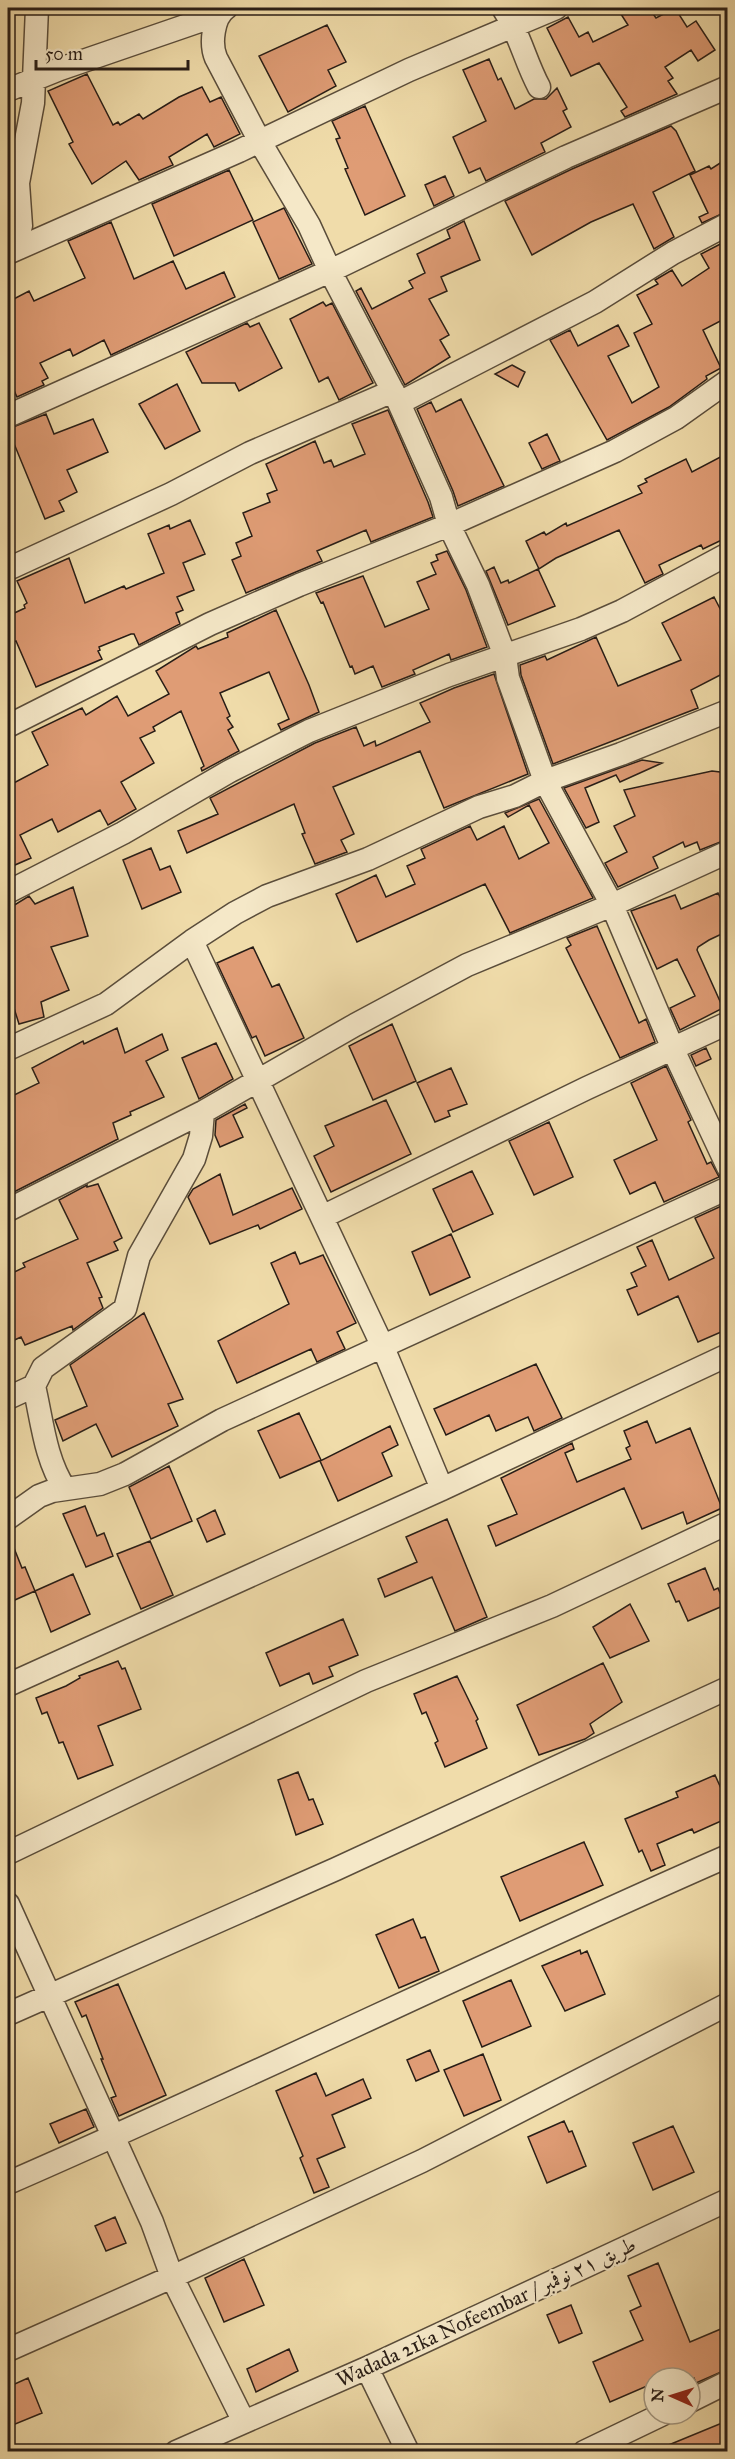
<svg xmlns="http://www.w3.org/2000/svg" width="735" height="2459" font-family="'IM FELL Great Primer',Amiri,serif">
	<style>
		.building { fill: #df9c75; stroke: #281d16; stroke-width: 1.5 }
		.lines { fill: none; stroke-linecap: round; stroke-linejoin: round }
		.minor-casing { stroke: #5a4d3b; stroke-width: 25 }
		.minor { stroke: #f5e8c8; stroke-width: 22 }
		.labels { text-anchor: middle; stroke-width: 4.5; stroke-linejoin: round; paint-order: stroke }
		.street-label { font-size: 21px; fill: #281d16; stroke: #f5e8c8 }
	</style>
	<rect width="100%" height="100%" fill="#f0dcaa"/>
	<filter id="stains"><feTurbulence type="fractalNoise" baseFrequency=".00333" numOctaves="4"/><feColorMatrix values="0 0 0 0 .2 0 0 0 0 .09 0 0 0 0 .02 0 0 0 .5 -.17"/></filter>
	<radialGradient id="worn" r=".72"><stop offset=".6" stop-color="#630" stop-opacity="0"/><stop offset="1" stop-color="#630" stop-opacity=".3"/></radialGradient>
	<path class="building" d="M617 8H649L656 18 675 8 687 27 696 21 715 50 698 61 691 50 665 67 673 78 668 81 677 94 625 117 621 111 627 107 599 63 571 76 547 28 568 17 579 37 588 32 593 42 628 25Z
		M327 25 346 62 328 70 336 86 288 112 259 56Z
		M489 59 498 80 501 78 515 109 534 99H546L557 88 567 109 563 111 571 127 541 143 545 152 486 181 480 168 469 173 453 137 486 121 463 70Z
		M87 74 113 125 118 122 120 125 139 114 143 119 179 97 202 87 210 102 221 97 240 134 214 147 207 134 169 157 173 165 139 180 126 161 92 184 69 144 73 142 48 91Z
		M365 106 405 196 365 215 345 169 348 168 336 139 340 138 332 121Z
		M671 126 676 131 695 171 653 192 674 237 654 249 633 204 591 222 532 255 505 201 572 169Z
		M728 158V211L702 223 699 217 708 213 690 175 709 166 711 169Z
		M229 170 253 220 174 256 152 204Z
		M445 176 454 196 434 206 425 185Z
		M284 208 312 264 279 279 253 222Z
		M464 221 480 260 441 277 447 291 429 299 449 335 440 340 450 357 405 385 356 291 361 288 372 309 413 288 409 281 425 273 417 254 450 238 447 230Z
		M111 222 134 279 173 261 186 289 224 272 235 297 111 355 104 340 73 356 70 349 40 363 48 378 42 381 44 385 17 397 8 377V302L29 291 34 301 85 278 68 241Z
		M728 240V317L703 330 721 368 706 376 707 379 669 407 607 440 550 340 570 330 578 346 618 325 629 346 608 356 632 403 659 387 634 333 652 324 637 295 658 284 655 280 672 270 682 286 709 268 701 254Z
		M323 302 326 306 332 303 373 383 339 400 328 377 319 382 290 319Z
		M247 323 250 327 259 323 282 368 239 391 235 383H202L186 352Z
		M512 365 525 372 518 387 495 374Z
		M177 384 200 431 165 449 139 404Z
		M461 399 504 486 458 506 453 491 417 409 431 402 436 412Z
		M388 410 428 502 433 517 371 542 366 530 317 551 322 561 246 593 232 560 241 556 236 543 252 536 243 513 270 502 267 494 277 490 266 464 315 441 324 463 331 460 334 467 365 454 352 424Z
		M46 414 54 434 93 419 108 452 67 470 77 492 59 501 64 511 45 519 8 429Z
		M547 434 560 461 542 469 529 443Z
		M728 453V537L703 549 701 545 659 565 663 574 645 583 619 530 556 558 539 569 526 541 544 532 546 535 566 523 567 526 642 493 638 486 647 482 645 479 686 459 692 472Z
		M190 520 205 554 183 563 194 590 177 597 183 610 176 613 180 624 139 645 134 634H131L99 647 100 650 98 651 102 659 36 687 16 641 8 644V616L25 608 24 605 27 603 17 581 69 558 85 603 124 586 126 589 164 573 148 534 169 525 170 529Z
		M447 551 466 590 487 647 451 660 449 654 413 670 415 674 382 687 373 666 355 674 352 666 350 667 323 602 321 603 316 593 363 576 385 627 429 609 417 582 436 574 431 563 438 560 436 555Z
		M494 567 501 583 508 580 509 583 538 569 555 606 508 625 486 571Z
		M714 597 728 624V671L691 690 698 708 553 764 521 675 520 665 545 656 547 660 596 637 618 686 681 660 662 623Z
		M276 610 309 685 319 712 281 730 278 724 289 719 269 672 220 693 230 716 227 718 233 727 228 730 239 751 202 771 201 768 204 766 181 711 153 727 155 731 140 738 154 763 121 782 136 809 108 825 100 810 58 832 52 819 20 835 31 858 8 868V786L48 765 32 732 82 708 86 715 117 696 128 716 169 694 156 671 196 646 198 649 228 637 227 633Z
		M494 674 528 774 444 808 420 751 333 787 354 834 341 840 347 852 315 864 302 834 305 833 294 804 187 853 178 831 218 814 210 798 315 743 356 727 364 746 375 741 376 746 430 722 420 703 454 688Z
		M642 760 662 763 620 782 616 775 585 788 599 822 586 828 564 788Z
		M712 771 728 773V839L700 850 697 842 685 847 683 842 653 857 658 868 618 887 605 863 627 852 614 826 635 816 624 790Z
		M539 799 593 898 510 933 485 884 357 942 336 894 376 875 386 897 415 884 407 866 425 858 421 849 470 826 477 840 504 826 519 859 549 843 529 805 508 817 505 813Z
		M151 848 160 870 170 866 181 892 142 909 123 860Z
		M73 887 88 936 51 947 69 990 41 1002 44 1017 19 1024 14 1008 8 1011V909L29 896 35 904Z
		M718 893 728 914V931L709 940 698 947 697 950 723 1008 680 1030 670 1008 695 996 677 959 657 969 631 911 675 895 681 909Z
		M597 926 639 1023 646 1019 655 1042 620 1058 566 948 571 945 567 938Z
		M253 947 272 987 279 984 304 1038 265 1056 256 1036 252 1038 217 963Z
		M392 1024 416 1081 373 1100 349 1046Z
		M117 1028 125 1053 162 1034 168 1050 146 1061 164 1097 130 1112 131 1115 113 1123 118 1139 8 1195V1098L39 1083 32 1068 83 1041 84 1044Z
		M216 1043 233 1079 199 1099 182 1058Z
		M706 1048 711 1059 696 1066 691 1055Z
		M666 1066 691 1120 688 1122 707 1164 711 1162 719 1177 664 1202 655 1182 630 1194 614 1160 657 1140 631 1083Z
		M451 1068 467 1104 448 1111 450 1116 435 1122 417 1083Z
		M386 1100 411 1154 331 1192 314 1156 334 1146 325 1126Z
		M245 1104 247 1108 233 1115 243 1137 220 1147 215 1135 216 1120Z
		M549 1122 573 1177 534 1195 509 1141Z
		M472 1171 493 1214 453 1232 433 1189Z
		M220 1174 233 1215 292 1188 302 1209 260 1229 258 1225 210 1244 188 1197 193 1189Z
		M98 1184 122 1238 114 1242 118 1250 87 1263 102 1297 99 1298 103 1308 73 1330 72 1326 25 1345 21 1337 8 1343V1275L25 1267 23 1263 78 1239 59 1200 87 1185V1187Z
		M728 1203V1218L723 1221 728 1231V1329L698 1342 678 1296 638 1315 627 1290 637 1286 631 1273 646 1266 637 1247 652 1240 669 1280 714 1258 695 1218Z
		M451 1234 470 1277 430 1295 412 1252Z
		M295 1252 300 1264 323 1255 356 1323 337 1332 345 1349 317 1362 311 1349 237 1383 218 1341 289 1304 271 1263Z
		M144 1313 183 1399 168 1404 178 1426 112 1457 96 1424 63 1441 55 1420 87 1406 70 1365Z
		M536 1364 562 1418 534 1431 528 1417 496 1431 489 1415 446 1435 434 1409Z
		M299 1413 321 1460 280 1478 258 1431Z
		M647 1421 656 1443 690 1428 722 1508 687 1524 683 1512 642 1529 624 1488 496 1546 488 1526 517 1514 501 1478 572 1443 574 1449 565 1453 577 1482 631 1459 626 1448 630 1446 624 1431Z
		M390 1426 398 1445 382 1453 392 1476 338 1501 320 1461Z
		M169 1466 192 1521 151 1539 129 1487Z
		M85 1506 97 1536 104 1533 113 1556 86 1567 63 1514Z
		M215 1510 225 1534 207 1542 197 1519Z
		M447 1519 487 1617 455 1631 432 1577 385 1597 378 1579 417 1562 406 1537Z
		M8 1533 22 1568 25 1567 35 1591 8 1603Z
		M150 1541 173 1595 141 1609 117 1554Z
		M705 1568 714 1590 718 1588 725 1605 688 1621 679 1601 676 1602 668 1584Z
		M73 1574 90 1614 51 1632 35 1591Z
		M630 1604 649 1641 610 1658 593 1627Z
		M343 1619 358 1655 329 1667 333 1676 313 1684 309 1673 280 1686 266 1653Z
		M118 1661 122 1669 125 1668 141 1709 98 1726 113 1765 78 1779 63 1742 59 1743 47 1712 42 1714 36 1698 66 1686 80 1678 79 1676Z
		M603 1663 622 1702 590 1724 594 1733 585 1739 539 1755 517 1705Z
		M457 1676 478 1719 476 1721 487 1748 445 1767 435 1743 438 1741 426 1712 422 1714 414 1694Z
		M298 1772 309 1800 313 1799 323 1824 296 1835 278 1780Z
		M715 1775 728 1804V1818L694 1833 692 1829 657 1844 665 1865 651 1871 642 1850 639 1852 625 1819 678 1797 676 1792Z
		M584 1842 603 1885 520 1921 501 1877Z
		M413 1919 421 1938 425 1937 439 1971 399 1988 376 1935Z
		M580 1950 581 1954 587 1951 605 1994 565 2011 542 1966Z
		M511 1980 531 2026 482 2047 463 2001Z
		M118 1984 166 2095 119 2116 111 2098 116 2096 101 2059H103L86 2015 82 2017 75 2002Z
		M430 2050 439 2071 416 2081 407 2060Z
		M483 2054 501 2100 464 2116 444 2070Z
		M316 2073 326 2096 363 2079 371 2098 332 2115 345 2147 317 2159 329 2187 314 2193 300 2158 303 2156 276 2091Z
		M86 2109 94 2127 59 2143 50 2124Z
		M564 2121 569 2132 572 2131 586 2166 547 2183 528 2137Z
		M673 2126 694 2172 653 2190 633 2143Z
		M115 2217 126 2243 106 2251 95 2226Z
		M244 2259 264 2305 224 2322 205 2278Z
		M658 2263 690 2342 728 2326V2369L696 2383 694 2378H654V2383L610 2402 593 2362 643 2340 630 2311 641 2306 628 2276Z
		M571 2305 582 2333 559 2343 547 2315Z
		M289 2349 298 2371 256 2392 247 2369Z
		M28 2378 42 2413 8 2427V2387Z
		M722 2423 728 2436V2451H654Z"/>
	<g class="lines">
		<defs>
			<path id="minor" d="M226 8C213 17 210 44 216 58L259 140 309 225 330 271 399 403 441 497 449 525 478 585 494 627 505 656 508 678 545 781 612 905 676 1056 728 1167
				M503 8C519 32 525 61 539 87
				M8 90 60 69 220 14
				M10 252 239 151 409 70 556 8
				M8 253 21 226 18 183 33 103 37 8
				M399 403 595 302 673 253 728 224
				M8 416 330 271 566 157 728 87
				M8 569 171 494 250 453 393 391
				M8 726 210 624 299 585 449 525 615 451 676 418 728 381
				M8 892 123 833 230 771 309 731 449 675 581 629 622 611 728 554
				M8 1049 106 1004 192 941
				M8 1210 203 1112 355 1025 467 965 612 905 728 852
				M322 1217 587 1088 728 1023
				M8 1398 34 1386
				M65 1489C45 1459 42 1420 34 1386L43 1368 125 1309 139 1256 194 1159 201 1136 203 1112
				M442 1489 382 1345 192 941 235 913 267 896 368 859 479 807 515 796 545 781 621 754 728 711
				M8 1518 39 1496 52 1491 100 1484 125 1474 222 1420 728 1188
				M8 1685 442 1489 728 1355
				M8 1853 366 1681 552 1606 728 1523
				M8 1904 152 2222 172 2277 244 2422
				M8 2014 336 1869 728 1688
				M8 2183C249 2078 486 1962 728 1856
				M8 2350 172 2277 422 2161 728 2004
				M367 2368 408 2452
				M690 2401 728 2382
				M176 2452 367 2368 728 2200
				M584 2452 663 2414"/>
		</defs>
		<use href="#minor" class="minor-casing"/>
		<use href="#minor" class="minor"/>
	</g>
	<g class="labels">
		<g class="street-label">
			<text transform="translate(486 2312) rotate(-25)" y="7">Wadada 21ka Nofeembar / طريق ٢١ نوفمبر</text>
		</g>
	</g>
	<rect width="735" height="2459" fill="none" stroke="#f0dcaa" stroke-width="30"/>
	<rect x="9" y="9" width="717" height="2441" fill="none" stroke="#281d16" stroke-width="3"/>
	<rect x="15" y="15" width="705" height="2429" fill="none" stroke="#281d16" stroke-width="1.5"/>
	<g transform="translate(672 2396) rotate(273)"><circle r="28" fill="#f5e8c8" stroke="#a39781" stroke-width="1.5"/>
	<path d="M0-4.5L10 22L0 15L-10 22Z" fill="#8f2418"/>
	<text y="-9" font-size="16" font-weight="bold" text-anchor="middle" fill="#281d16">N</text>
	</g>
	<path d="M36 60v9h152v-9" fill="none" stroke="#281d16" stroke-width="3"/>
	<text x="45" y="60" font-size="18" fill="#281d16" stroke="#f5e8c8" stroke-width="4.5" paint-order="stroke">50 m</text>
	<rect width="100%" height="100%" filter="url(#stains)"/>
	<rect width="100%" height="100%" fill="url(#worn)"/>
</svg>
